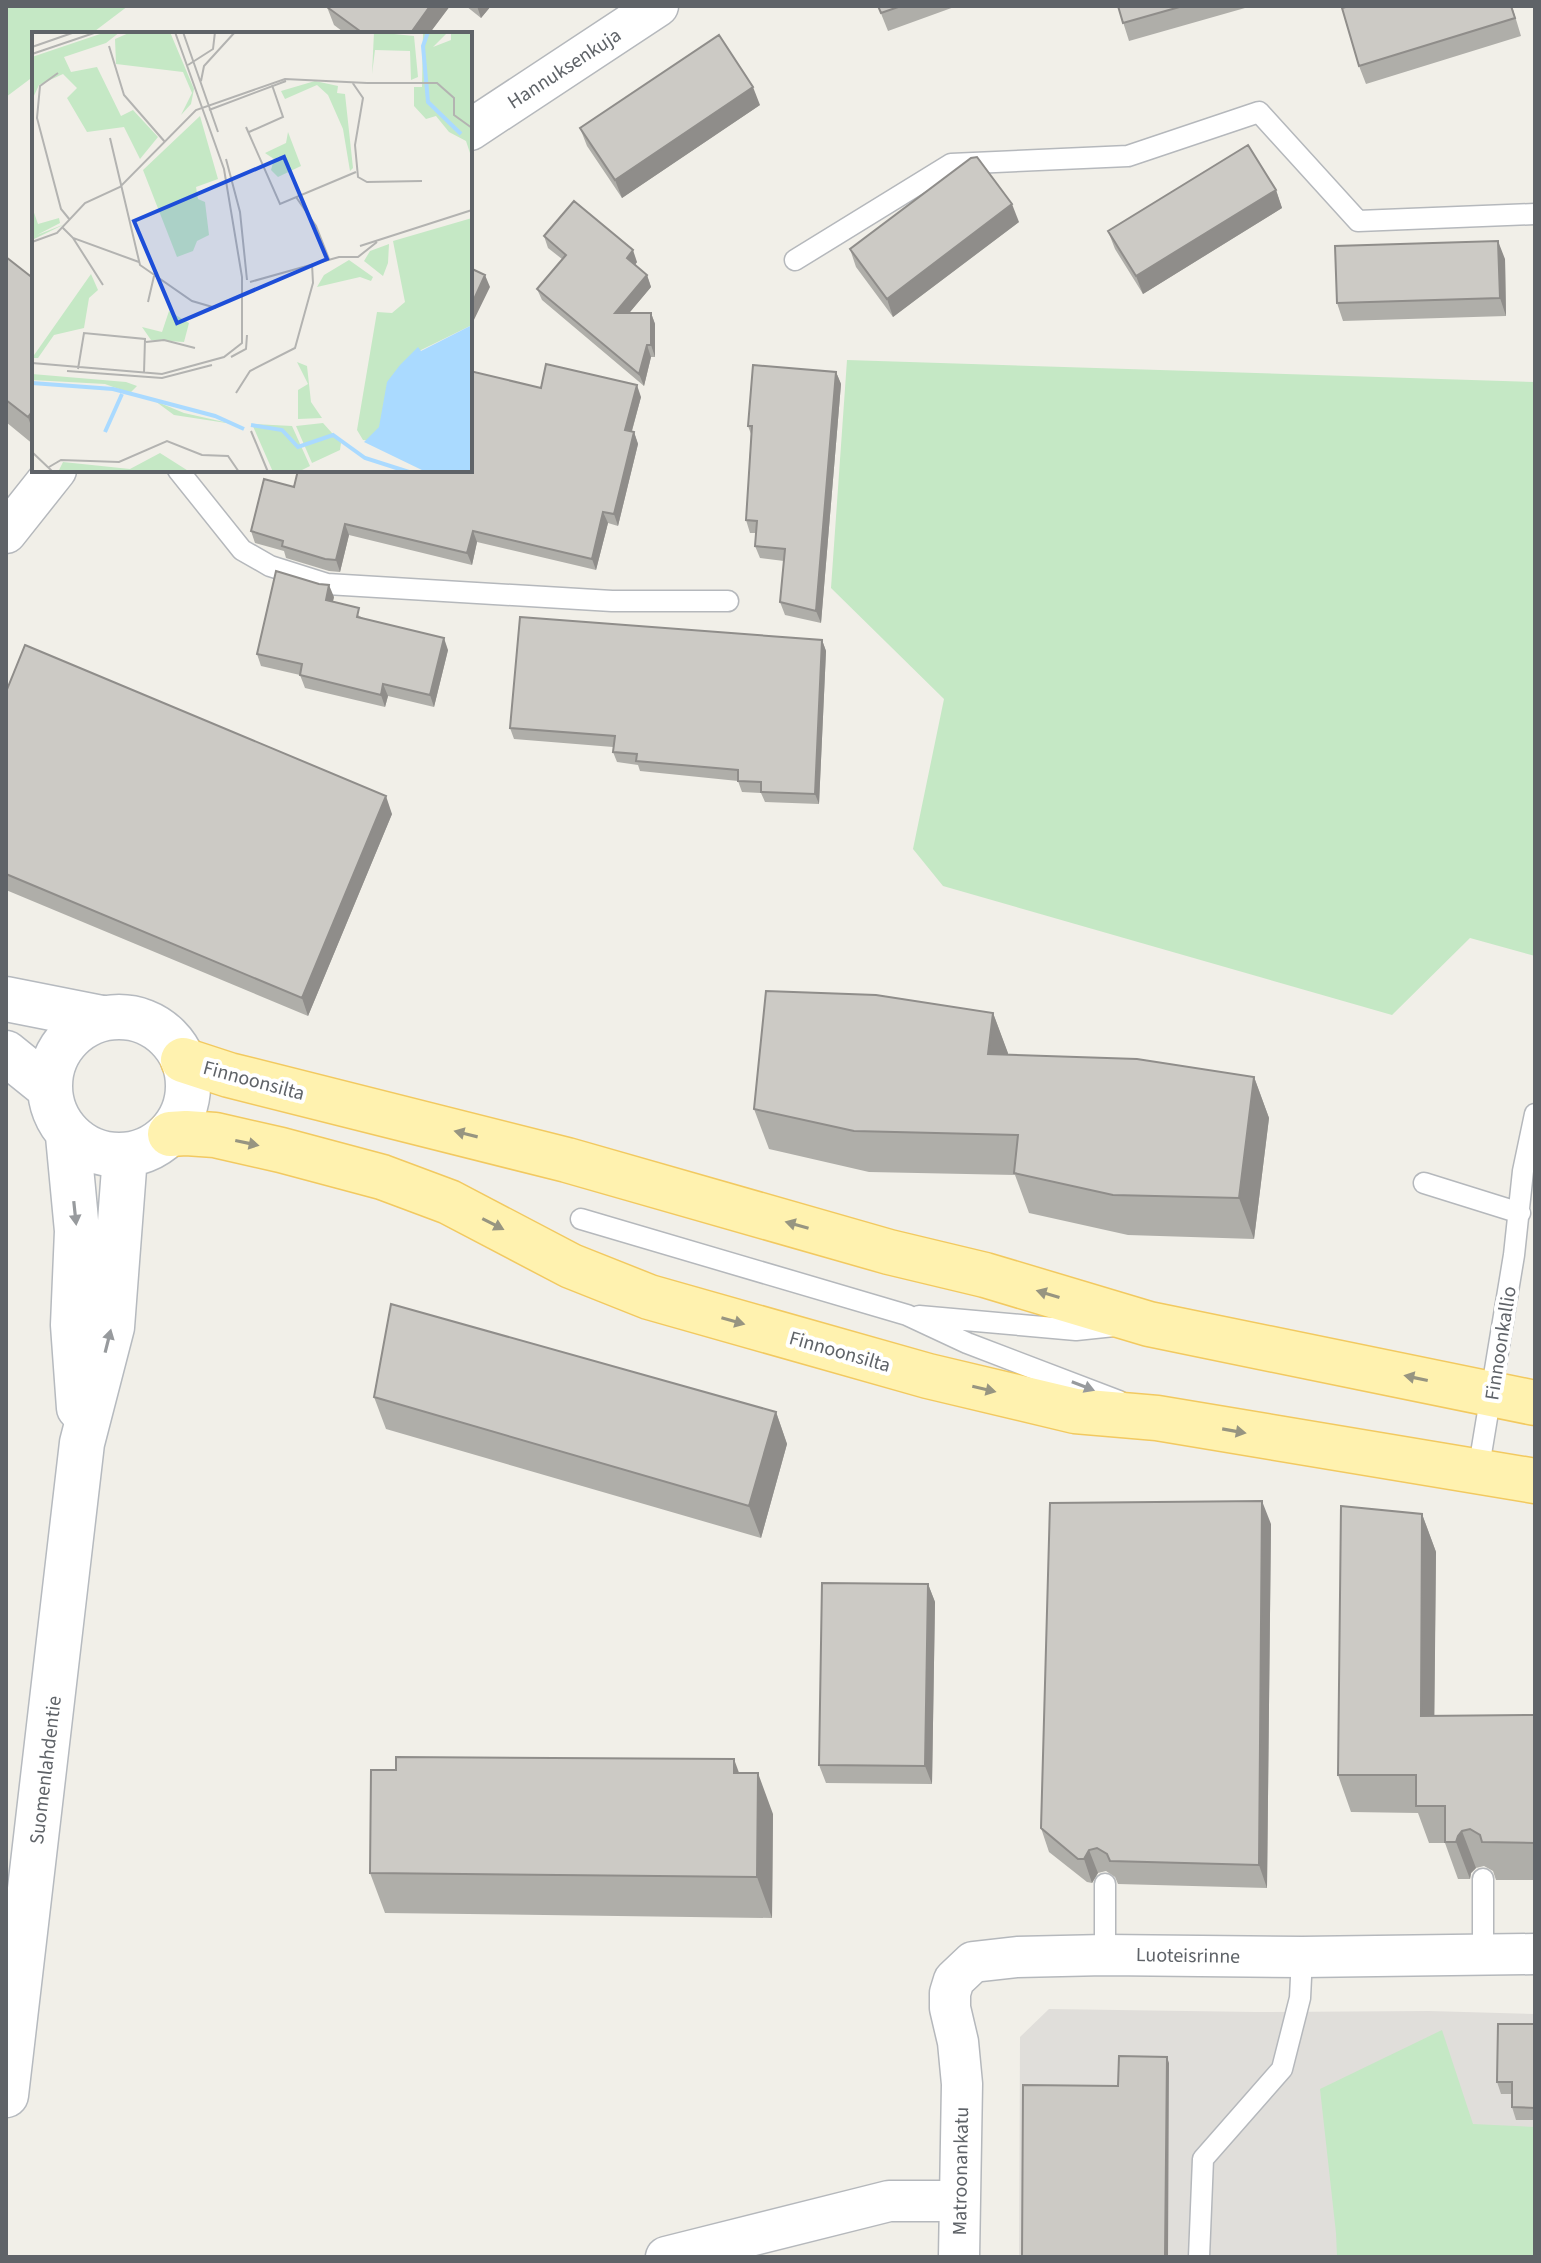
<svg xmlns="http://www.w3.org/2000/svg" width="1541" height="2263" font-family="'Source Sans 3',sans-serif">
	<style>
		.industrial { fill: #e0deda }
		.green { fill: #c5e8c5 }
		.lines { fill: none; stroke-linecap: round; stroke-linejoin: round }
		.service-casing { stroke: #b5b8bc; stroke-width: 23 }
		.minor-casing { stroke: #b5b8bc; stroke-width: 43 }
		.secondary-casing { stroke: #b6babf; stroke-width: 47 }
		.primary-casing { stroke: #f2c960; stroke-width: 47 }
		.service { stroke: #fff; stroke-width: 20 }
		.minor { stroke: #fff; stroke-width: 40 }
		.secondary { stroke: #fff; stroke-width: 44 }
		.primary { stroke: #fff2af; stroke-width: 44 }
		.wall { fill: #afaea9 }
		.shaded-wall { fill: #8f8d8a }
		.building { fill: #cccac5; stroke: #8f8d8a; stroke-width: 2 }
		.oneway { fill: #979581 }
		.oneway2 { fill: #979a9d }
		.labels { text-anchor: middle; stroke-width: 8; stroke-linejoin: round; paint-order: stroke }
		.street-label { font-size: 20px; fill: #5f6368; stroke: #fff }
		.inset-river { fill: none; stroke: #aadaff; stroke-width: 4 }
		.inset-road { fill: none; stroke: #b3b3b1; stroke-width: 2 }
		.view { fill: #1d4ed8; fill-opacity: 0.15; stroke: #1d4ed8; stroke-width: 4 }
		.inset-edge { fill: none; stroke: #5f6368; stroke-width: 4 }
	</style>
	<rect width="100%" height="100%" fill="#f1efe8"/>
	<path class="industrial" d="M1049 2009 1255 2012 1429 2011 1535 2014V2257H1019L1020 2037Z"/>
	<path class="green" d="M6 6H128L91 34H34V76L6 97Z
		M847 360 1535 382V956L1470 938 1392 1015 943 886 913 849 944 699 831 588Z
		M1442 2030 1473 2124 1535 2127V2257H1337L1336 2233 1320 2089Z"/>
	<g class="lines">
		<defs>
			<path id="service" d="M795 260 951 164 1128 156 1259 112 1358 221 1535 214
				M178 470 242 550 270 566 327 584 612 601H728
				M1424 1183 1520 1213
				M581 1219 907 1315 967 1343 1119 1401
				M919 1316 1076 1330 1114 1326
				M1478 1472 1514 1255 1523 1171 1535 1114
				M1483 1879V1954
				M1105 1884V1955
				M1199 2257 1203 2159 1282 2069 1300 1998 1302 1957"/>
			<path id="minor" d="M470 130 658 6
				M6 533 56 470
				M666 2257 889 2201H959
				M959 2257 962 2084 958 2042 950 2008V1993L954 1980 973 1962 1017 1957 1105 1955 1302 1957 1535 1954"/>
			<path id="secondary" d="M6 999 102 1018
				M50 1086a69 69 0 1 1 138 0a69 69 0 1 1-138 0Z
				M6 1053 48 1087
				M68 1136 77 1231 73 1325 79 1408
				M6 2095 82 1443 112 1327 125 1156"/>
			<path id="primary" d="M183 1060 229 1075 567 1160 889 1252 985 1275 1149 1324 1535 1403
				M170 1134 186 1133 215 1135 281 1150 382 1177 449 1202 571 1266 649 1297 928 1376 1075 1411 1157 1418 1535 1481"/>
		</defs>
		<use href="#service" class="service-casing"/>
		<use href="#minor" class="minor-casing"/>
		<use href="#secondary" class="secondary-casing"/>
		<use href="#primary" class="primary-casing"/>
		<use href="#service" class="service"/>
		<use href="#minor" class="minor"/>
		<use href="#secondary" class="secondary"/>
		<use href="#primary" class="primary"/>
	</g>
	<path class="wall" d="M328 6H450L429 34H346L334 25 327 7Z
		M466 6H491L481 18Z
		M878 6H957L888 31Z
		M1118 6H1252L1129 41Z
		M1512 6 1521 36 1366 84 1359 66Z
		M760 105 622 198 587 146 580 128Z
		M1276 190 1282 208 1143 294 1115 249 1108 231Z
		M1019 222 893 317 856 267 850 249Z
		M544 236 637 262 635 265 647 275 651 287 629 313H651L655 324V357H651L644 386 542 300 537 289 562 259 548 248Z
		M6 257 34 279V445L6 422Z
		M1505 259 1506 316 1343 321 1337 303Z
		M836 372 841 384 821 623 785 615 780 602 784 561 760 558 755 546 756 533H750L746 520 751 434 748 426Z
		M541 388 641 397 632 431 634 432 638 444 618 526 608 523 596 570 477 542 472 565 349 535 340 572 329 571 286 558 284 551 255 543 251 531 294 487Z
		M334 597 333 601 363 618 448 650 434 707 388 696 385 707 305 688 300 675 261 666 257 654Z
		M822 640 826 651 819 804 765 802 761 793 742 792 738 781 640 771 638 765 617 762 613 752V747L514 739 510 728Z
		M6 692 392 814 308 1016 6 890Z
		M993 1013 1008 1054 1254 1077 1269 1118 1254 1239 1128 1235 1029 1213 1015 1175 869 1172 769 1149 754 1109Z
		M374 1397 776 1412 787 1444 761 1538 386 1429Z
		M1422 1514 1436 1552 1434 1716 1535 1715V1880H1496L1493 1871 1484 1866 1476 1868 1471 1873 1470 1879H1458L1445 1843H1429L1418 1813 1351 1812 1338 1775Z
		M1271 1524 1267 1888 1118 1884 1115 1877 1106 1871 1098 1873 1092 1883 1087 1882 1049 1852 1041 1828Z
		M928 1584 935 1602 932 1784 826 1783 819 1765Z
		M773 1814 772 1918 385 1913 370 1873Z
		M1535 2024V2120H1516L1512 2107V2094H1501L1497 2082Z"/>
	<path class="shaded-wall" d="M430 6H450L429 34H410Z
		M477 6H491L481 18Z
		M753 87 760 105 622 198 615 180Z
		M1276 190 1282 208 1143 294 1136 276Z
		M1012 204 1019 222 893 317 887 299Z
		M1498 241 1505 259 1506 316 1500 298Z
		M633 250 637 262 631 270 627 258Z
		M485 275 490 287 470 328V308Z
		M647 275 651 287 620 324 615 313Z
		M651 313 655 324V357L651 345Z
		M647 345 651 357 644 386 639 374Z
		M836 372 841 384 821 623 816 611Z
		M637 385 641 397 629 441 625 430Z
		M34 409V435L28 417Z
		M634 432 638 444 618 526 614 514Z
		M603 512 608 523 596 570 592 559Z
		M345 524 349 535 340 572 336 560Z
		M473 531 477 542 472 565 467 553Z
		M329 585 334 597 330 612 326 600Z
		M444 638 448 650 434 707 430 695Z
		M822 640 826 651 819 804 815 794Z
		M383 684 388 696 385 707 381 695Z
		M386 796 392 814 308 1016 302 998Z
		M993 1013 1008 1053 1003 1094 988 1054Z
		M1254 1077 1269 1118 1254 1239 1239 1198Z
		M776 1412 787 1444 761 1538 749 1506Z
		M1262 1501 1271 1524 1267 1888 1259 1865Z
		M1422 1514 1436 1552 1434 1753 1421 1716Z
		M928 1584 935 1602 932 1784 925 1766Z
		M734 1759 749 1800 734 1773Z
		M758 1773 773 1814 772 1918 757 1877Z
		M1462 1831 1476 1868 1471 1873 1470 1879 1456 1842 1458 1836Z
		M1089 1850 1098 1873 1092 1883 1084 1859Z
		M1167 2057 1169 2063 1168 2257H1165Z"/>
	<path class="building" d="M328 6H430L410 34H364L327 7Z
		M878 6H901L881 13Z
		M1118 6H1183L1123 23Z
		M1349 6H1511L1515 18 1359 66 1342 8Z
		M719 35 753 87 615 180 580 128Z
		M1248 145 1276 190 1136 276 1108 231Z
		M977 157 1012 204 887 299 850 249 971 158Z
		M574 201 633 250 627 258 647 275 615 313H651V345H647L639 374 537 289 566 255 544 236Z
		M1498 241 1500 298 1337 303 1335 246Z
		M6 257 34 279V409L28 417 6 400Z
		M470 268 485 275 470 308Z
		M546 364 637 385 625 430 634 432 614 514 603 512 592 559 473 531 467 553 345 524 336 560 325 559 282 546 283 541 251 531 264 479 294 487 298 470H470V371L541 388Z
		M753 365 836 372 816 611 780 602 785 549 755 546 757 521 746 520 752 426H748Z
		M276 571 319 584 329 585 326 600 359 608 357 617 444 638 430 695 383 684 381 695 300 675 302 664 257 654Z
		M520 617 822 640 815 794 761 792V782L738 781V770L636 761 637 754 613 752 615 736 510 728Z
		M25 645 386 796 302 998 6 874V692Z
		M766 991 876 995 993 1013 988 1054 1137 1059 1254 1077 1239 1198 1113 1195 1014 1173 1018 1135 854 1131 754 1109Z
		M391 1304 776 1412 749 1506 374 1397Z
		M1262 1501 1259 1865 1110 1861 1107 1854 1097 1848 1089 1850 1084 1859H1078L1041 1828 1050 1503Z
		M1341 1506 1422 1514 1421 1716 1535 1715V1843L1482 1842 1480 1835 1470 1829 1462 1831 1458 1836 1456 1842H1445V1806H1416V1775H1338Z
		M822 1583 928 1584 925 1766 819 1765Z
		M396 1757 734 1759V1773H758L757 1877 370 1873 371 1770H396Z
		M1498 2024H1535V2108L1512 2107V2082H1497Z
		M1119 2056 1167 2057 1165 2257H1022L1023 2085 1118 2086Z"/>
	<defs><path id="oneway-solid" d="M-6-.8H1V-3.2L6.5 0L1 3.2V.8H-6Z" transform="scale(2)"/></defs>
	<g class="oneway">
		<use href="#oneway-solid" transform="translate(466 1134) rotate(-166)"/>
		<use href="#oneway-solid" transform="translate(247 1143) rotate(12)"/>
		<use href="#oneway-solid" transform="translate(493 1224) rotate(27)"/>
		<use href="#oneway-solid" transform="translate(797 1225) rotate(-164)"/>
		<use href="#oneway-solid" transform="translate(1048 1294) rotate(-163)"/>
		<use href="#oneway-solid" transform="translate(733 1321) rotate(16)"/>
		<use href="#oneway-solid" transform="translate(1416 1378) rotate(-168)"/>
		<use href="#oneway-solid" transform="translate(984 1389) rotate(13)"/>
		<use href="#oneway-solid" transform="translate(1234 1431) rotate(10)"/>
	</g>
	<g class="oneway2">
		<use href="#oneway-solid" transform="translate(75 1213) rotate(84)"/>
		<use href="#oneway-solid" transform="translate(108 1341) rotate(-76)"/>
		<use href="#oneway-solid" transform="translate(1083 1386) rotate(21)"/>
	</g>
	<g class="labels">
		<g class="street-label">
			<text transform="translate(564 68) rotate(-33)" y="7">Hannuksenkuja</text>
			<text transform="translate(254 1080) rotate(15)" y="7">Finnoonsilta</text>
			<text transform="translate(1500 1343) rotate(-81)" y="7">Finnoonkallio</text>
			<text transform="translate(840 1351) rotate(16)" y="7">Finnoonsilta</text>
			<text transform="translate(45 1770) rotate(-83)" y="7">Suomenlahdentie</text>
			<text transform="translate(1188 1955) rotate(1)" y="7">Luoteisrinne</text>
			<text transform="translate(960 2171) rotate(-89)" y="7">Matroonankatu</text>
		</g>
	</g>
	<g transform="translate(32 32)">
		<rect width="440" height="440" fill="#f1efe8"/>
		<path d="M74 0H88L74 11 32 25 39 40 65 35 89 84 101 78 126 105 108 127 92 95 55 100 35 66 45 56 31 42 7 53 0 68V25ZM99 0H138L162 57 159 72 149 83 160 61 151 40 84 32 83 7ZM342 0 382 4 386 45 379 48 378 19 343 18 340 42ZM391 0H416L401 15 419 8V0H440V127L434 109 417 100 404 84 394 87 382 74V55H390ZM283 49 306 54 305 61 313 62 321 136 318 139 311 97 296 63 285 53 253 67 249 59ZM168 84 186 147 164 155 166 167 173 170 177 203 165 209 161 219 145 225 111 138ZM256 100 269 134 246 145 239 138 242 127 233 121 254 111ZM0 175 6 192 27 186 28 191 5 203 33 192 0 208ZM440 186V293L387 319 438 417 331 408 325 398 345 280 360 281 373 270 361 209ZM357 212 356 231 351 244 332 229 338 219ZM317 228 341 245 339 249 328 245 285 255 292 243ZM59 242 66 258 57 266 52 296 22 303 6 326H0ZM137 279 157 291 152 310 119 308 110 295 130 300ZM265 330 275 334 279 370 290 386 266 387V358L276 352ZM0 342 94 350 105 354 98 361 73 352 0 348ZM123 369 152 381 201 392 142 383ZM291 391 309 411 308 418 280 431 264 394ZM220 392 260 394 278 434 266 440H241ZM128 421 158 440H26L31 430 98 437Z" fill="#c5e8c5"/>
		<path d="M440 293V438L394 440 332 410 347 395 355 350 368 333 386 315 389 319Z" fill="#aadaff"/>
		<path class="inset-river" d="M396 0 391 14 396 70 429 102M0 351 81 357 183 384 212 397M219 393 250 398 266 415 301 403 333 426 377 440M73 400 90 362"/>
		<path class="inset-road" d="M151 0 186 100M77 14 92 63 133 110M0 15 43 0M0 22 65 0M156 33 181 17 183 0M26 41 8 54 5 86 29 177 38 188M169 49 172 34 203 0M320 50 331 66 323 113 326 145 335 150 390 149M335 51H405L422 66V83L440 96M177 78 254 49M214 95 248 172 324 140M217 100 251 85 240 53M78 106 108 233 160 269 184 276M194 127 208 180 215 248M264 165 284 194 297 227M31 196 41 206 107 230M41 206 71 253M0 210 25 201 53 171 88 155 164 78 253 47 335 51M328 214 440 178M218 250 307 225H326L345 210M116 270 122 244M114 310 132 308 163 316M199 325 214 317 215 303M0 331 130 342 192 325 210 311V245L192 137 143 0M46 337 52 301 113 307 112 341M35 339 130 346 180 333M204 361 218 339 263 316 281 251 280 232M219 399 236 440M0 420 21 440M17 435 29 428 87 430 135 409 170 423 196 424 207 440"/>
		<path class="view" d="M252 125 295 227 145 291 102 189Z"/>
		<rect width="440" height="440" class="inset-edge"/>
	</g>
	<rect width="1541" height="2263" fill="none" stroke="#5f6368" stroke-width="16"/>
</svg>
